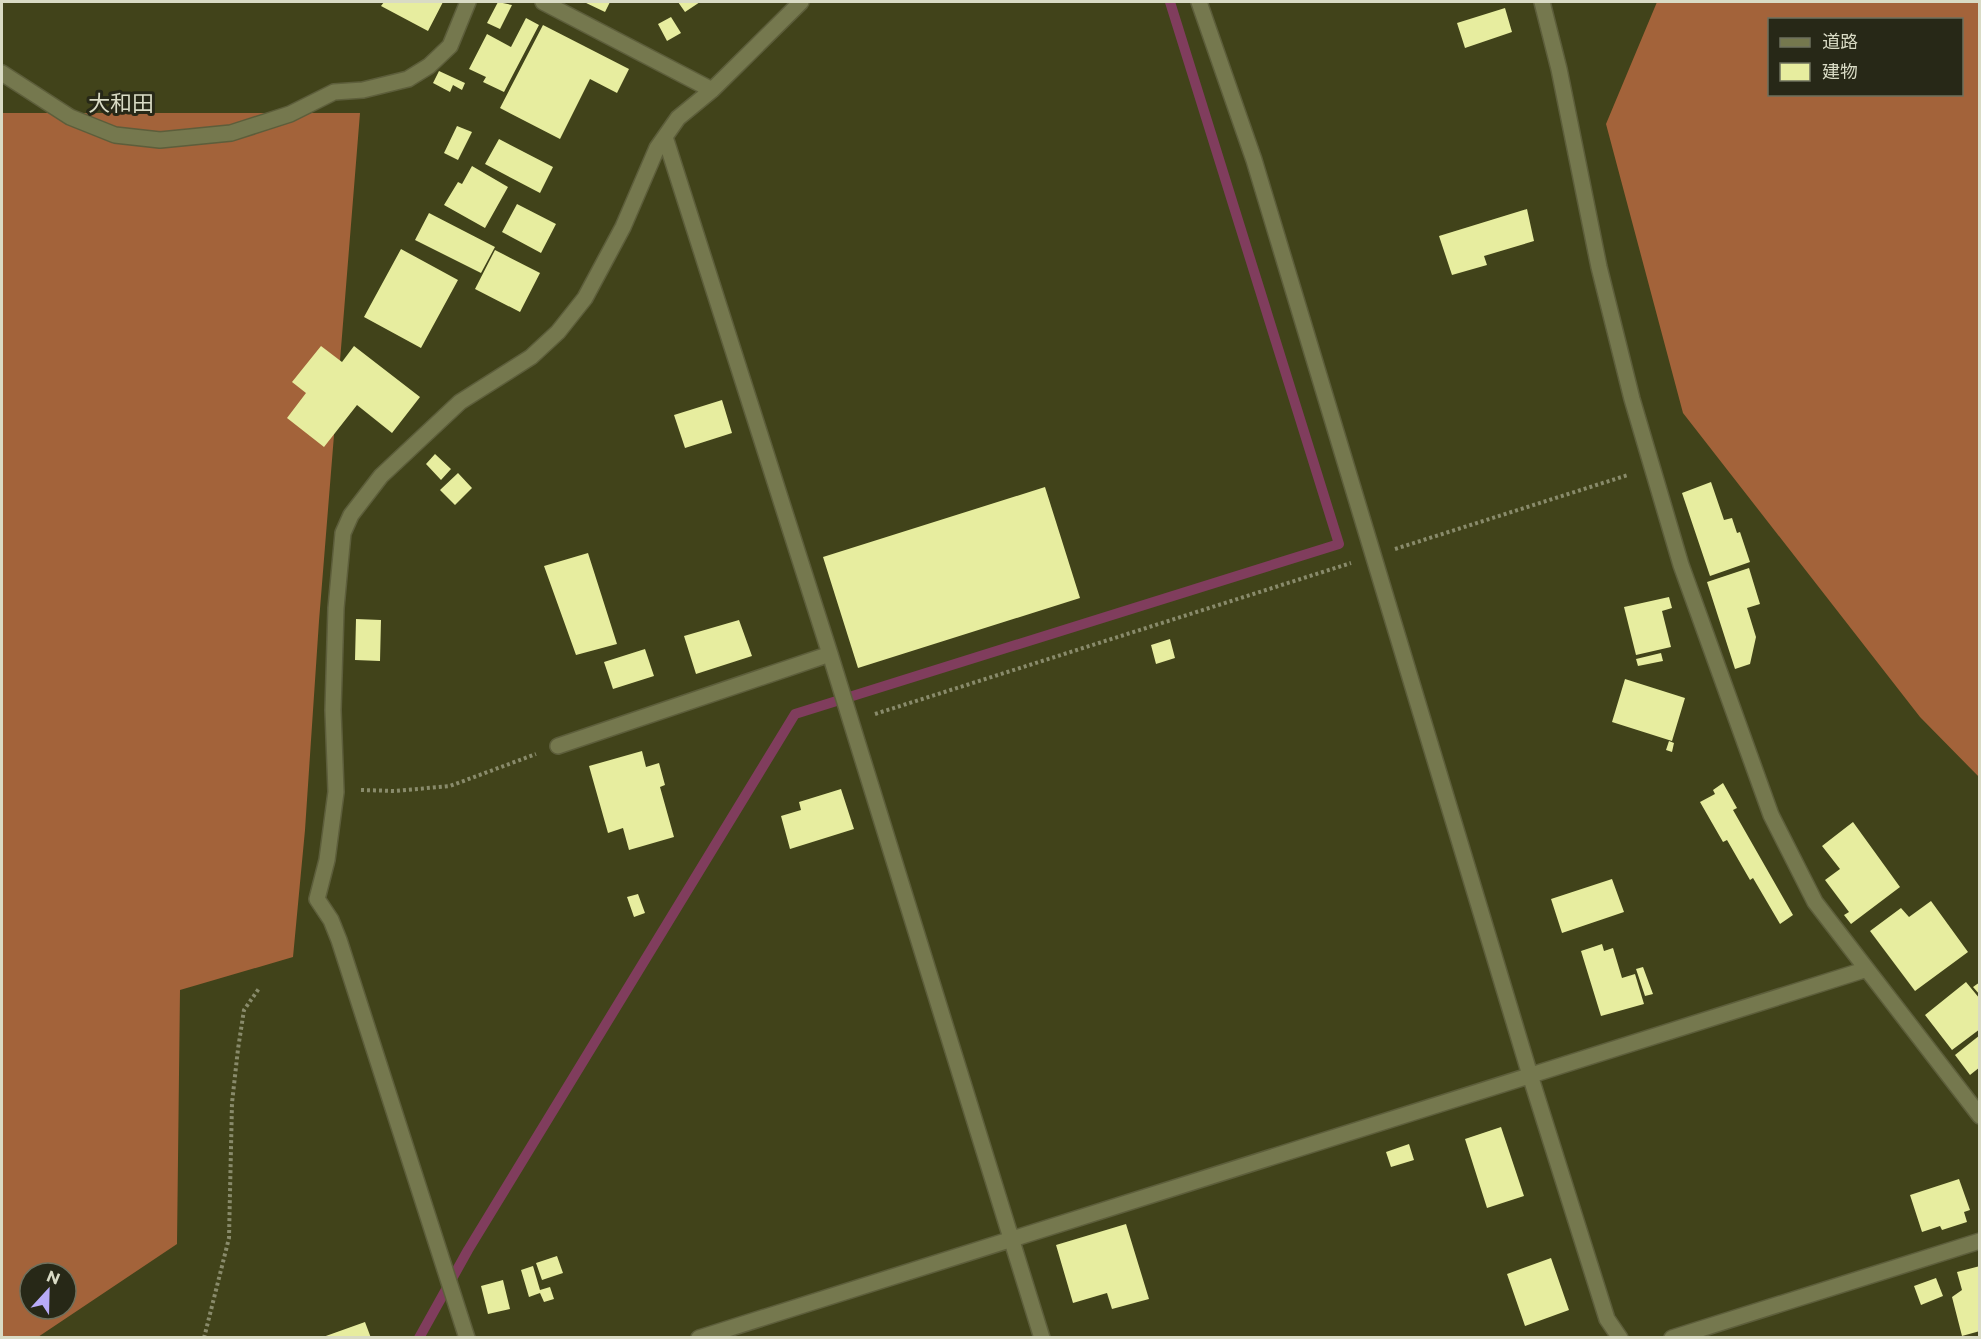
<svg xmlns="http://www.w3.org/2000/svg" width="1981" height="1339" font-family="Montserrat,'Noto Sans JP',sans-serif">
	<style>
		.forest { fill: #a3633a; fill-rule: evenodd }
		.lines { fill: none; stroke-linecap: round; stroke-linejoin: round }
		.stream { stroke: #803d5d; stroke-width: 10 }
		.building { fill: #e7ed9f }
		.minor-casing { stroke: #5d5e3b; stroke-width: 18 }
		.path { stroke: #898b6b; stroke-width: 4; stroke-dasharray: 3 3; stroke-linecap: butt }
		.minor { stroke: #75784e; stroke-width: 15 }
		.labels { text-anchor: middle; stroke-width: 6; stroke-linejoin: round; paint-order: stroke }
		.quarter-label { font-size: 22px; fill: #d9dbc5; stroke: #272817 }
	</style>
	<rect width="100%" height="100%" fill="#41431a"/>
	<path class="forest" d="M1657 2H1979V777L1920 717 1683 413 1606 124ZM1770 20H1962V94H1770Z
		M2 113H360L319 621 305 830 293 957 180 990 177 1244 38 1337 2 1338ZM30 1273H66V1309H30Z"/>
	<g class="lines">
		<path class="stream" d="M419 1338 468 1250 795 714 1339 544 1170 2"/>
	</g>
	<path class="building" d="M384 2H443L428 31 381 6Z
		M498 2 512 5 500 29 487 23Z
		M584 2H610L605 12Z
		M678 2H700L685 12Z
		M1505 8 1512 32 1465 48 1457 23Z
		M671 17 681 33 667 41 658 24Z
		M526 18 539 25 504 92 483 82 486 77 469 69 487 34 511 47Z
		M543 25 629 69 617 93 590 79 560 139 500 108Z
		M439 71 465 83 462 90 453 85 450 92 433 83Z
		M457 126 472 132 458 160 444 153Z
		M499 139 553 167 540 193 485 164Z
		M472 166 508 187 485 228 444 205 458 182 462 184Z
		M517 204 556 224 541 253 502 232Z
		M1527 209 1534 241 1484 256 1487 265 1452 275 1439 236Z
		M429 213 495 247 481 273 415 240Z
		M401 249 458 280 421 348 364 317Z
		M495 250 540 273 520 312 475 289Z
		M321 346 342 362 354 346 420 397 392 433 357 405 324 447 287 418 306 393 292 382Z
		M722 400 732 433 685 448 674 415Z
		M435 454 451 469 441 480 426 464Z
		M458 473 472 488 455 505 440 490Z
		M1711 482 1724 520 1732 518 1737 533 1740 532 1750 562 1710 576 1682 493Z
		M1045 487 1080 598 858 668 823 557Z
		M588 553 617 644 576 655 544 566Z
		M1749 568 1760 604 1747 608 1756 637 1750 664 1735 669 1707 582Z
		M1669 597 1672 608 1662 611 1671 647 1636 655 1624 607Z
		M356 619 381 620 380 661 355 660Z
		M739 620 752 656 696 674 684 636Z
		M1170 639 1175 658 1156 664 1151 645Z
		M645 649 654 676 613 689 604 662Z
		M1661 653 1663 661 1638 666 1636 659Z
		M1625 679 1685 698 1672 741 1612 722Z
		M1669 741 1674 743 1672 752 1666 750Z
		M642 751 646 767 659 763 665 785 660 787 674 837 629 850 623 828 608 833 589 766Z
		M1723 783 1737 808 1733 810 1793 915 1780 924 1753 878 1750 880 1727 840 1723 842 1700 802 1715 794 1713 790Z
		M841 789 854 829 790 849 781 816 801 810 799 802Z
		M1853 822 1900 887 1851 924 1844 915 1849 912 1825 880 1840 869 1822 846Z
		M1612 879 1624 912 1562 933 1551 899Z
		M638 894 645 913 634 917 627 897Z
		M1931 901 1968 952 1915 991 1870 931 1901 908 1909 917Z
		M1602 944 1604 951 1613 948 1622 978 1635 974 1644 1004 1601 1016 1581 951Z
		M1643 967 1653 994 1645 996 1636 969Z
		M1966 982 1980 999V1029L1952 1050 1925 1015Z
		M1980 982V995L1973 987Z
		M1980 1035V1067L1970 1075 1955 1055Z
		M1501 1127 1524 1196 1487 1208 1465 1139Z
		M1409 1144 1414 1160 1391 1167 1386 1152Z
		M1959 1179 1970 1210 1964 1212 1967 1222 1942 1230 1940 1226 1922 1232 1910 1195Z
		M1126 1224 1149 1299 1112 1309 1107 1293 1073 1303 1056 1245Z
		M557 1256 563 1273 542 1280 536 1263Z
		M1551 1258 1569 1310 1525 1326 1507 1274Z
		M533 1266 540 1290 550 1287 554 1299 544 1302 540 1293 529 1297 521 1270Z
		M1980 1266V1331L1962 1336 1952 1297 1962 1290 1957 1272Z
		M1936 1278 1943 1296 1921 1305 1914 1286Z
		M503 1280 510 1309 488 1314 481 1286Z
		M365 1322 371 1338H323V1337Z"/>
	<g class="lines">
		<defs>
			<path id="minor" d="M543 2 712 90
				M1199 2 1254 160 1530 1075 1607 1319 1620 1338
				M1542 2 1559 69 1599 267 1632 399 1681 565 1771 815 1815 902 1980 1116
				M2 73 70 117 115 135 160 140 231 133 290 114 334 92 363 90 408 79 429 66 450 46 468 2
				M665 137 830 654 1042 1338
				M558 746 830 654
				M467 1338 339 940 331 920 317 899 327 860 336 792 333 710 336 608 343 533 351 515 381 476 460 402 531 357 558 332 585 298 623 227 657 148 678 118 712 90 801 2
				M699 1338 1864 970
				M1672 1338 1980 1241"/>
		</defs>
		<use href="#minor" class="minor-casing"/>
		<path class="path" d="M1395 549 1628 475
			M875 714 1351 563
			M361 790 395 791 450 786 536 754
			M204 1338 229 1238 232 1103 238 1049 244 1010 260 987"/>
		<use href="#minor" class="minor"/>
	</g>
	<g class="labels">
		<g class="quarter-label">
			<text x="121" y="111">大和田</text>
		</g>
	</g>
	<rect width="1981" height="1339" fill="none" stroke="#d9dbc5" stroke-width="6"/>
	<rect x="1768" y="18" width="195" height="78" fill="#272817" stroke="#6e705d" stroke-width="1.5"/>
	<rect x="1780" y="38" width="30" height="9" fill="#75784e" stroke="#6e705d" stroke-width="1.5"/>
	<text x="1822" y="48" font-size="18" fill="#d9dbc5">道路</text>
	<rect x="1780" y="63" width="30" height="18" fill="#e7ed9f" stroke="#6e705d" stroke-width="1.5"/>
	<text x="1822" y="78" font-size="18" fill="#d9dbc5">建物</text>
	<g transform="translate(48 1291) rotate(22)"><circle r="28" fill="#272817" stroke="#6e705d" stroke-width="1.5"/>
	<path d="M0-4.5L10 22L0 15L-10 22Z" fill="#b8abf7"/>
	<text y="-9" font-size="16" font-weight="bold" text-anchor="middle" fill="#d9dbc5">N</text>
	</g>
</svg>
